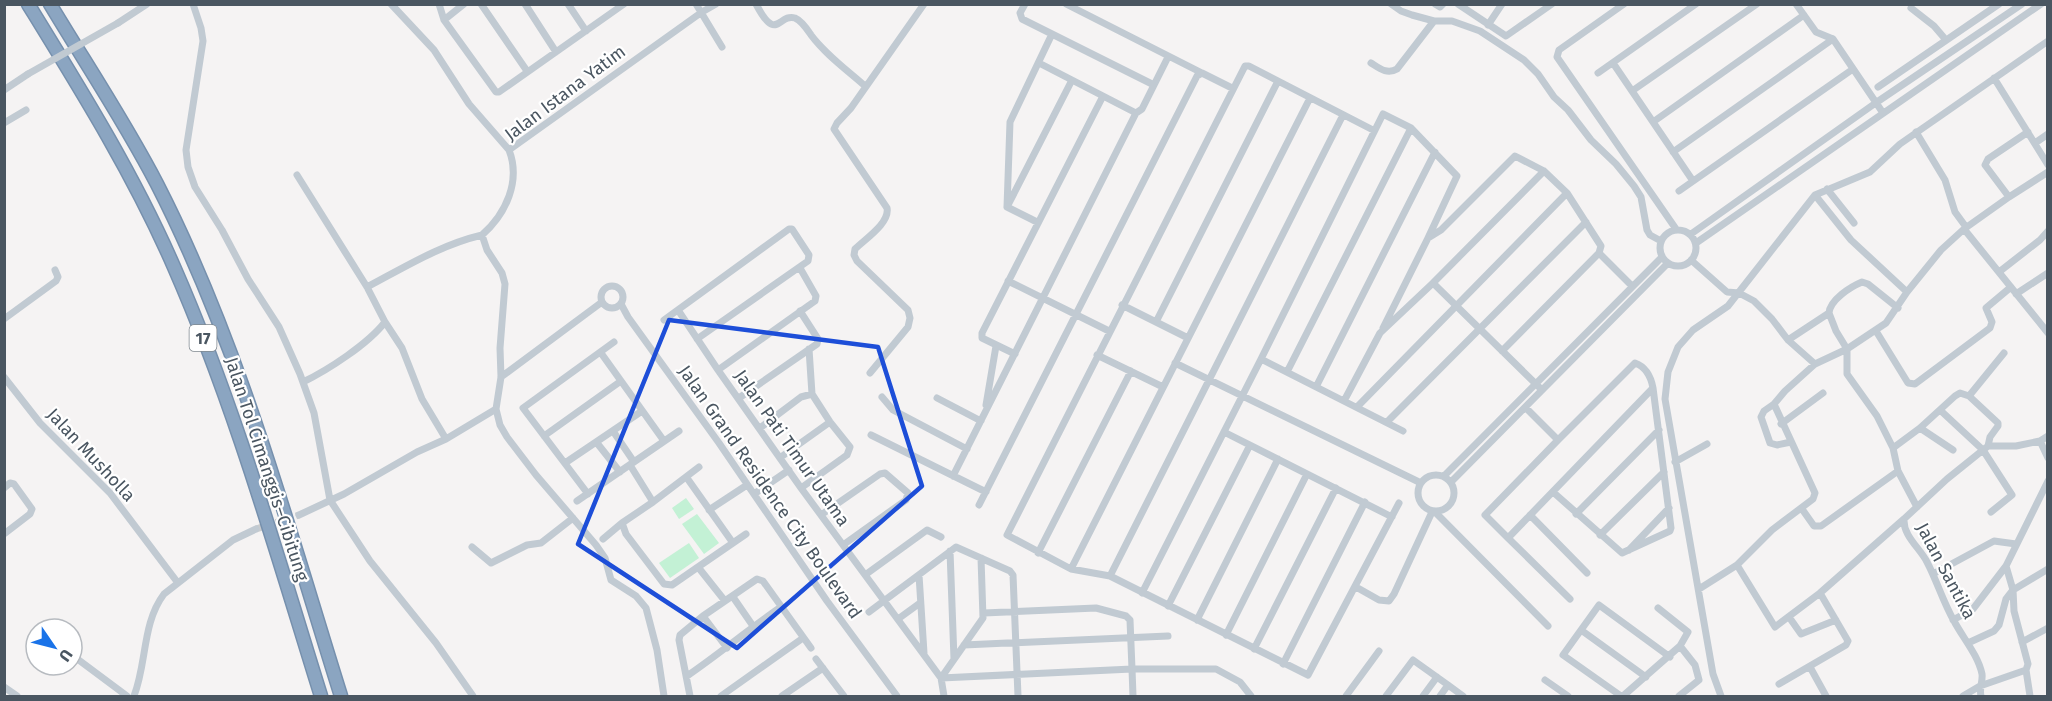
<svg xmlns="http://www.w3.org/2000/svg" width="2052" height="701" font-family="'Fira Sans',sans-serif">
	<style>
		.green { fill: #c3f1d5 }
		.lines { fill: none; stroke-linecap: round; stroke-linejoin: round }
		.street-tunnel { stroke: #caccce; stroke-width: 7; stroke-dasharray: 7 3.5; stroke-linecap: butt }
		.highway-casing { stroke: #7690ad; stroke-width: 15 }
		.street { stroke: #c1cad2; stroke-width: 7 }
		.highway { stroke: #8ba5c1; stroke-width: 12 }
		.street-bridge { stroke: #c1cad2; stroke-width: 7 }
		.marked { fill: none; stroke: #1d4ed8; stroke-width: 4.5; stroke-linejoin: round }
		.labels { text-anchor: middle; stroke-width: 4.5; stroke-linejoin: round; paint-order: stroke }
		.shield { fill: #fff; stroke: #808990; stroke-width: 1.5 }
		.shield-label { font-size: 16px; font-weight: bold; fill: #4a5661 }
		.street-label { font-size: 18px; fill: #4a5661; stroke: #fff }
	</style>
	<rect width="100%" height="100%" fill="#f5f3f3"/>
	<path class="green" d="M686 498 694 509 679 519 672 508Z
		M697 514 719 543 704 554 682 524Z
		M689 543 699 558 670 578 659 563Z"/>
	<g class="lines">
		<path class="street-tunnel" d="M256 529 299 515"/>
		<defs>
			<path id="highway" d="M28 4C81 90 134 175 174 267 235 406 276 552 321 696
				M50 4C86 64 125 122 157 184 240 346 287 524 341 696"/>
		</defs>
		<use href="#highway" class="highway-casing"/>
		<path class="street" d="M193 4 201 28 203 41 186 150 188 167 195 187 222 230 248 279 279 327 300 374 314 413 330 500 370 561 436 643 473 696
			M391 4 434 50 469 104 509 150
			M439 4 444 20 496 92H499L624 4
			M481 4 527 71
			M525 4 556 52
			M568 4 586 31
			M696 4 722 47
			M756 4C777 44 778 13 795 18 802 21 807 29 811 35 826 55 847 70 865 86
			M1025 4 1020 13 1022 19 1154 85
			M1066 4 1202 73
			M1391 4 1401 11 1412 15 1434 21H1452L1480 31 1524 60 1538 74 1554 97 1568 110 1591 140 1616 164 1634 186 1641 197 1647 230 1650 235 1661 241
			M1435 4 1440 7 1443 4
			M1458 4 1506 36 1552 4
			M1624 4 1559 50 1557 57 1676 229
			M1796 4 1816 32 1833 39 1883 113
			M1911 8 1934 26 1946 40
			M444 20 464 4
			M118 23 147 4
			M1488 25 1502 4
			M1039 63 1136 113 1142 109 1168 57
			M1371 63C1379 68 1387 75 1397 69L1434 21
			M1613 63 1693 181
			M1598 73 1696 4
			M1994 78 2048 165
			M1878 87 1999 4
			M4 90 28 74
			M1632 91 1757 4
			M1653 122 1804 15
			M4 123 26 110
			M1373 130 1249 66H1245L1007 535 1071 569 1110 576 1308 675 1399 503
			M1916 132 1945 180 1955 212 1966 227
			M2028 132 1988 159 1985 165 2009 197 2048 172
			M2035 143 2048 134
			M1673 152 1833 39
			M297 175 367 287 385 322C368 344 328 370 303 382
			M1827 189 1854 223
			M1679 191 1853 69
			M1815 195 1851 240 1907 292 1941 250 1964 229 2048 333
			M1007 207 1010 122 1052 34
			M1037 222 1007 207 1072 80
			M1964 229 2009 197
			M1660 248a18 18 0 1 1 36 0a18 18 0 1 1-36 0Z
			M1691 234 1877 102 2022 4
			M1696 243 2041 4
			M1691 260 1727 292 1739 293 1754 301 1772 319 1788 340 1815 364
			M1999 272 2040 240 2048 231
			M1008 281 1109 331
			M1433 283 1544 171
			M601 297a11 11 0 1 1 22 0a11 11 0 1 1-22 0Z
			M367 287C405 267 440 245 482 235
			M1907 292 1886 323 1847 349V374L1877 416 1893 448 1898 471 1917 507
			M2016 294 2048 273
			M621 304 628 317 719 443 827 601 897 696
			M1122 305 1188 338
			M678 310 718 370 801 488 941 678 1132 669 1130 620 1126 616 1096 608 984 613
			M1829 313C1830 300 1850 287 1862 282L1868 284 1898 308
			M4 319 56 281 58 277 55 270
			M664 320 789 229H792L809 255 808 261 697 339
			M385 322 402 348 422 399 446 439
			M1156 322 1278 81
			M1383 328 1428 238
			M1876 331 1908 383 1915 384 1990 328 1992 322 1986 308 2011 287
			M809 349 812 394
			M1502 351 1599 253
			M601 353 664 441
			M1015 354 982 338V333L1103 96
			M1097 355 1163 387
			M1261 359 1403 431
			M1175 363 1421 483
			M718 370 815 301 816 296 800 268
			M1287 372 1411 128
			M870 373 908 327 910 318 908 310 857 261 854 255 855 249C865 239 890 223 887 208L834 129 837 123 851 108 924 4
			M4 377 40 423 110 493 178 583
			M501 377 602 302
			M1316 387 1435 152
			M1969 396 1998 423V426L1990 437 1988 446
			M882 397 893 410 967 449
			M739 398 817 344 818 339 800 311
			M937 398 981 421
			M1344 401 1380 333 1433 283 1539 387
			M1774 404 1764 411 1761 417 1770 443 1777 445 1791 442
			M986 405 996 346
			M1357 407 1567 193
			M1526 408 1558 440 1485 515 1508 538 1653 388C1651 377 1646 367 1635 363L1558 440
			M1940 410 1983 450 2012 495 1991 512
			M1387 422 1586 222
			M1781 424 1823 393
			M760 428 801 397 812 394 830 422 850 447 847 455 801 488
			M1920 428 1953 450
			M613 431 634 462
			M1224 432 1392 517
			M871 435 986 492
			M544 436 621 381
			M2040 441 2048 458
			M597 443 620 472
			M1893 448 1920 428 1955 396 1960 393 1969 396 2004 353
			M781 457 830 422
			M1675 462 1707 444
			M565 463 642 411
			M630 465 653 502 699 467
			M1418 493a18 18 0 1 1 36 0a18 18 0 1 1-36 0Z
			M953 476 1136 113
			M1444 476 1662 257
			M687 478 733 543
			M1451 482 1668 263
			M4 488 10 483 14 484 32 509 30 514 4 534
			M1553 492 1622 553 1670 531 1671 528 1653 388
			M588 494 523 408 614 342
			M754 494 789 470
			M577 501 679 431
			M653 502 622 523 626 534 664 584 672 585 698 567
			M979 505 1197 76 1202 73 1232 88
			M1802 509 1814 526H1821L1898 471
			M709 510 747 485
			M1436 513 1548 626
			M1576 514 1659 430
			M299 515 344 494 417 452 446 439 496 409
			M821 515 880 474 885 473 908 493 906 500 843 545
			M1530 515 1587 573
			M1600 535 1664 472
			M1508 538 1570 599
			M603 539 622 523
			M472 547 491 563 527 545 541 543 573 518
			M1629 550 1669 508
			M950 551 954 659
			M1038 553 1131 371
			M1737 565 1775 627 1820 593 1904 519
			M1071 569 1310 98
			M1933 574 1994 541 2016 544
			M865 575 927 530 941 537
			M919 575 924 653
			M1110 576 1343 115
			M1356 587 1379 600 1389 601 1394 594 1432 512
			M1699 589 1737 565 1772 530 1813 499 1815 493 1774 404 1785 391 1815 364 1847 349 1836 331 1829 313 1788 340
			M1142 593 1261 359 1383 114 1411 128 1457 176 1428 238 1441 230 1515 156 1544 171 1567 193 1601 246 1599 253 1632 286
			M733 597 753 626
			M725 601 698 567 746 534
			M1168 606 1250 445
			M1658 608 1688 632 1680 646 1695 665 1699 680 1679 696
			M869 612 956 547 1010 571 1013 575 1018 696
			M703 616 727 648
			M1789 617 1801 634 1836 620
			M898 619 920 603
			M1197 620 1278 459
			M1953 620 1973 609 2006 566 2048 481
			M1581 630 1646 677
			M1226 635 1307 474
			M2022 642 2048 628
			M1968 643 1994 631 1999 625 2006 599 2013 590 2048 569
			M964 645 1168 636
			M1254 649 1336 488
			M72 655 127 696
			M816 659 844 696
			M1283 664 1365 502
			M1810 667 1826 696
			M2026 670 2030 696
			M687 676C719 654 749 629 781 607
			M1545 680 1568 696
			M1779 684 1846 645 1848 641 1820 593
			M4 687 17 696
			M134 696C147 663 142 623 164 594L233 540 256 529
			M664 696 657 650 646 608 636 596 611 580 605 558 596 545 536 475 507 437 500 425 496 409 501 377 500 348 505 284 502 273 487 250 482 235C506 214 521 181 509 150L702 12 716 4
			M690 696 679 640 680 635 703 616 757 579 763 581 811 648
			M721 696 803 638
			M782 696 823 668
			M944 696 941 678 983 618 981 558
			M1133 696 1132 669H1216L1240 682 1251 696
			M1346 696 1379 651
			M1386 696 1413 660 1448 685
			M1423 696 1437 677
			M1440 696 1448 685 1463 696
			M1621 696 1563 655 1599 605 1670 657
			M1623 696 1680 646
			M1721 696 1713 674 1665 399 1668 372 1678 347 1693 330 1728 306 1815 195 1870 172 1900 144 2048 41
			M1963 696 1980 686 2026 670 2028 664 2014 611 2013 590 2006 566
			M1981 696C1979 689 1983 681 1982 674 1978 655 1963 638 1954 621 1943 602 1937 581 1927 562 1920 548 1903 536 1904 519L1947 479 1988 446H2016L2040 441 2048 436"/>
		<use href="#highway" class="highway"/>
		<path class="street-bridge" d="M28 74 118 23"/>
	</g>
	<path class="marked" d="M669 320 878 347 922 486 737 648 578 544Z"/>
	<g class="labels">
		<rect class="shield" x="189.5" y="325" width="27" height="26" rx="4.5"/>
		<g class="shield-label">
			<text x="203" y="344">17</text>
		</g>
		<g class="street-label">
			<text transform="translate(565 93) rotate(-37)" y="6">Jalan Istana Yatim</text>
			<text transform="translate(792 448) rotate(55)" y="6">Jalan Pati Timur Utama</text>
			<text transform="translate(91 455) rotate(47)" y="6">Jalan Musholla</text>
			<text transform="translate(267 469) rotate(72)" y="6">Jalan Tol Cimanggis–Cibitung</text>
			<text transform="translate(770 492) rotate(55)" y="6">Jalan Grand Residence City Boulevard</text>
			<text transform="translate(1946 571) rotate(62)" y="6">Jalan Santika</text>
		</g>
	</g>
	<rect width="2052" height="701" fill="none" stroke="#4a5661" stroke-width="12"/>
	<g transform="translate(54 647) rotate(125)"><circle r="28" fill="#ffffff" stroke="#b7bbc0" stroke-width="1.5"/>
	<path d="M0-4.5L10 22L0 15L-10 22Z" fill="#1a73e8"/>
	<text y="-9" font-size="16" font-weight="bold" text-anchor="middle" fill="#4a5661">U</text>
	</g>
</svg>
